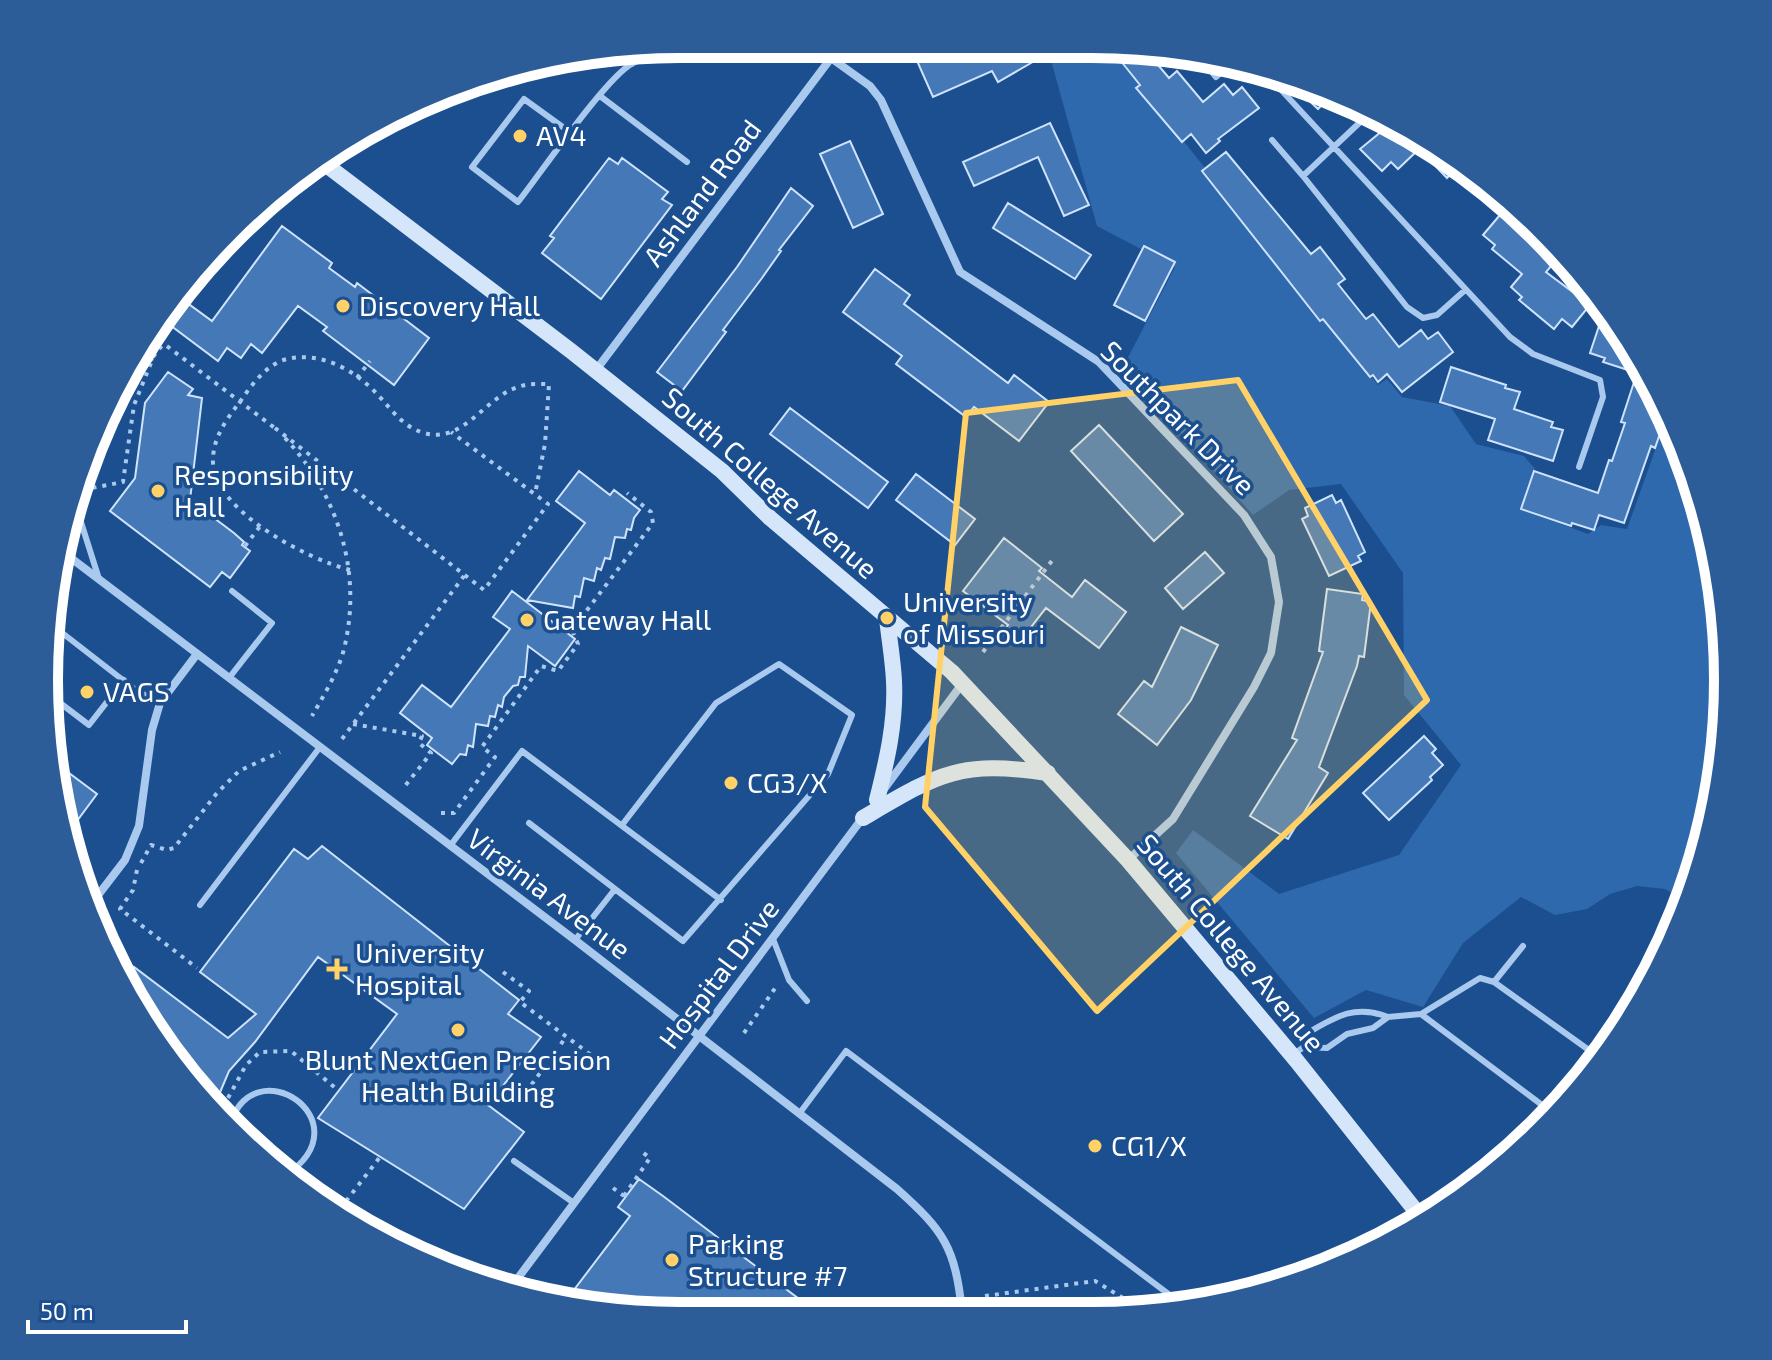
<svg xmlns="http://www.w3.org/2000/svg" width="1772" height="1360" font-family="'Exo 2',sans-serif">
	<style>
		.green { fill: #2e69ad }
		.building { fill: #4478b7; stroke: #cfe3fa; stroke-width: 2 }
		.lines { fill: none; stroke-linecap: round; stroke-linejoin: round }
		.path { stroke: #a9c9ee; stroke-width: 4; stroke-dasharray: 4 6; stroke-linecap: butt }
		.service { stroke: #a9c9ee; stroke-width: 6 }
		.minor { stroke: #a9c9ee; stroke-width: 8 }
		.secondary { stroke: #d6e6fa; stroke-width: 16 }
		.marked { fill: #ffd166; fill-opacity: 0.2; stroke: #ffd166; stroke-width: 6; stroke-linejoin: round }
		.poi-dot { fill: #ffd166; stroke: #1b4f8f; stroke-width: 3 }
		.labels { text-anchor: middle; stroke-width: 7; stroke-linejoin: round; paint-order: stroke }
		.poi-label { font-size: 28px; fill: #fff; stroke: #1b4f8f; text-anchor: start }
		.street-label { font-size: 28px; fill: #fff; stroke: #1b4f8f }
		.rim { fill: none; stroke: #fff; stroke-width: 10 }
	</style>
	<rect width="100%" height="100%" fill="#1b4f8f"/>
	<path class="green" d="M1039 45H1107L1378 385 1387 379 1402 397 1450 406 1476 444 1524 456 1535 469 1520 509 1588 534 1601 525 1627 529 1668 414 1680 437 1716 556 1728 680 1716 805 1686 901 1665 889 1637 886 1610 894 1587 909 1555 915 1521 897 1463 943 1423 1007 1366 990 1314 1018 1176 853 1193 830 1279 894 1399 855 1461 765 1404 695 1403 573 1341 484 1289 490 1253 515 1123 367 1175 267 1097 226 1052 64Z"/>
	<path class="building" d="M910 45H1030L1038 59 998 82 992 71 933 97Z
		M1108 45 1143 47 1169 78 1177 71 1203 102 1224 84 1233 95 1242 87 1259 108 1218 139 1220 141 1206 153 1191 134 1182 142 1136 88 1140 85Z
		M1283 76 1302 83 1332 94 1318 109Z
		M1393 122 1444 153 1461 164 1447 178 1419 149 1398 169 1391 162 1382 171 1360 149Z
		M1050 123 1089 205 1064 216 1038 157 974 186 963 162Z
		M850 141 883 214 853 228 820 154Z
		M1226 152 1311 254 1320 247 1345 279 1338 284 1366 319 1373 314 1399 347 1421 330 1428 339 1438 332 1453 352 1402 392 1387 374 1378 382 1373 375 1370 377 1323 319 1320 321 1202 171Z
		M609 158 618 164 622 158 668 192 662 199 672 205 601 299 542 253 554 238 550 236Z
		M791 188 813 206 779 250 781 251 762 278 723 330 726 332 682 391 657 372 737 267Z
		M1008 203 1091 255 1075 279 993 228Z
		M1505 209 1532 232 1557 259 1546 272 1590 305 1572 327 1562 319 1554 329 1519 300 1522 297 1511 287 1522 274 1492 249 1495 245 1483 235Z
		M282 226 332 263 329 268 355 287 357 283 429 338 394 385 323 331 327 327 298 306 262 353 251 344 241 358 227 348 218 361 162 319 179 297 212 321Z
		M1144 246 1175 262 1145 321 1114 305Z
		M875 269 910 295 904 304 1008 383 1014 375 1049 402 1019 441 974 407 966 417 896 364 902 356 843 312Z
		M1601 320 1621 327 1667 413 1655 448 1651 446 1624 523 1599 515 1594 530 1572 523 1571 526 1521 509 1534 471 1598 493 1609 460 1612 461 1625 423 1621 422 1637 373 1603 362 1605 358 1590 353Z
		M1451 367 1506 385 1505 388 1520 392 1514 409 1553 422 1551 427 1563 430 1553 461 1488 440 1495 419 1440 402Z
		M168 372 193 389 188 395 202 398 190 500 234 533 244 542 242 545 250 551 230 578 222 572 210 587 110 511 135 478 145 403Z
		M790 408 888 482 868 508 770 434Z
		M1099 425 1183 514 1154 541 1071 451Z
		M579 471 610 495 614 490 640 510 634 518 631 530 627 529 625 538 615 537 610 559 605 558 601 570 597 568 594 581 584 578 580 597 575 596 573 608 527 600 585 523 556 501Z
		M916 474 975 519 955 545 896 500Z
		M1332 495 1336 503 1341 500 1365 552 1358 556 1361 561 1329 576 1302 519 1308 516 1305 508Z
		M1004 538 1042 568 1039 571 1072 597 1085 580 1126 612 1099 648 1046 608 1017 645 1002 633 1008 625 963 591Z
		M1205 552 1224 573 1183 609 1165 588Z
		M1327 589 1363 594 1362 600 1371 602 1364 657 1359 656 1357 666 1319 767 1328 773 1288 839 1250 816 1297 740 1292 738 1323 652 1319 651Z
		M512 591 575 639 555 666 528 646 525 677H520L518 685 513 686 504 697 502 707 498 705 495 717 490 716 488 726 476 724 473 747 468 745 466 755 460 754 452 764 427 745 432 738 400 713 422 685 451 707 510 629 493 617Z
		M1181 627 1218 645 1191 700 1157 745 1118 714 1144 681 1152 687Z
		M1424 736 1436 749 1432 753 1443 765 1430 777 1432 780 1389 820 1363 793Z
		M53 761 97 794 68 833 66 827Z
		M322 846 519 1000 508 1014 541 1037 488 1105 524 1132 464 1209 318 1118 397 1014 318 957 255 1042 229 1071 213 1109 151 1033 125 980 134 967 228 1038 256 1014 200 972 294 849 308 859Z
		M639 1179 663 1196 815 1311 597 1310 564 1303 630 1216 618 1207Z"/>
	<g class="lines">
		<path class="path" d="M151 334 276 429
			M153 357 164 343
			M357 378 370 361
			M275 428 484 590 548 504 451 432
			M285 438C338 495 363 572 344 649 338 672 324 695 312 716
			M83 485 92 488 123 482 134 405 153 358 120 386
			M245 546 261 525
			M350 570C307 559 216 512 213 463 212 439 226 420 239 403 251 386 266 364 287 359 321 351 355 370 378 395 392 410 403 427 424 433 464 444 485 397 518 387 528 383 539 384 549 384L545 444 535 494
			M983 652 1054 558
			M353 724 422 736 419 743 431 753 405 786
			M342 739 464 576
			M441 813H454L495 757 482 747 541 666 558 671 578 644 572 630 653 523 651 512 627 493
			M141 863 151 845 167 850 174 848 217 793 239 771 280 752
			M137 870 133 890 120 909 197 968
			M503 972 529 991 520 1002 603 1064
			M744 1033 778 984
			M504 1091 519 1102 566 1037
			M228 1098 246 1065 260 1052 291 1051 339 1091
			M613 1188 624 1196
			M624 1196 650 1158 641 1151
			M340 1209 380 1157
			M985 1296 1095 1281 1123 1298"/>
		<path class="service" d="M817 44 831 58
			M626 51 632 64
			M1199 56 1216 77 1234 62
			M1259 66 1510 337 1533 354 1600 380 1603 397 1579 467
			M600 96 687 162
			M571 133 524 99 472 167 518 202C541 173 606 77 633 63 653 54 678 50 699 44
			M1272 140 1303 176 1373 110
			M1303 176 1407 307 1423 318 1437 315 1464 291
			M73 512 80 519 99 579
			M52 625 137 691 160 703
			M229 678 272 623 232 591
			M47 693 89 725 124 680
			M529 823 615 889
			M450 846 522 751 721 900
			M79 887 95 899
			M200 905 320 747
			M773 939 789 980 807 1001
			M575 940 615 889 683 941 828 774 852 715 779 664 716 703 622 825
			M1494 982 1523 946
			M1388 1017 1421 1014
			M1292 1055 1304 1047 1327 1048 1347 1034 1373 1028 1388 1017C1354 1004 1335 1017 1306 1034L1304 1047
			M799 1114 846 1051 1187 1308
			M1554 1114 1421 1014 1480 978 1494 982 1600 1058
			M229 1128C251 1044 367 1121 286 1175
			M514 1161 574 1203"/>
		<path class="minor" d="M831 58 870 86 881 100 960 272 1099 362 1244 515 1271 557 1279 602 1271 653 1254 687 1173 819 1128 860
			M596 370 831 58 845 44
			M59 549 575 940 897 1189C944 1231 955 1247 962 1311
			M884 789 962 684
			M89 907 125 860 139 826 152 730 160 703 197 654
			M509 1290 864 816"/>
		<path class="secondary" d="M321 161 571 351 722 471 770 518 952 672 1128 860 1296 1060 1423 1220
			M877 800C887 760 896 722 894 681 893 660 889 638 887 618
			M863 818C938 774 958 760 1048 773"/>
	</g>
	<path class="marked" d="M1238 380 1427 700 1097 1011 925 807 966 413Z"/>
	<g class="poi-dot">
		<circle cx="520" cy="136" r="8"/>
		<circle cx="343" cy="306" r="8"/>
		<circle cx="158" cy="491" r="8"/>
		<circle cx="887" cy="618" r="8"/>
		<circle cx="527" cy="620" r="8"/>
		<circle cx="87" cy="692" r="8"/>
		<circle cx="731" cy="783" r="8"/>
		<path d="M333 957h8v8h8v8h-8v8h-8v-8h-8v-8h8z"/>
		<circle cx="458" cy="1030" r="8"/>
		<circle cx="1095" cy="1146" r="8"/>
		<circle cx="672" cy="1260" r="8"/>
	</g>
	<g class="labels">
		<g class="poi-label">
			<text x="536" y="146">AV4</text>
			<text x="359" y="316">Discovery Hall</text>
			<text x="174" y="485">Responsibility<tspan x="174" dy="32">Hall</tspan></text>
			<text x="903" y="612">University<tspan x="903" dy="32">of Missouri</tspan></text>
			<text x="543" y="630">Gateway Hall</text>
			<text x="103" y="702">VAGS</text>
			<text x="747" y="793">CG3/X</text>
			<text x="355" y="963">University<tspan x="355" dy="32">Hospital</tspan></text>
			<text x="458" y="1070" text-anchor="middle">Blunt NextGen Precision<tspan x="458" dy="32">Health Building</tspan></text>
			<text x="1111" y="1156">CG1/X</text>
			<text x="688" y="1254">Parking<tspan x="688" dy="32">Structure #7</tspan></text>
		</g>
		<g class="street-label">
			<text transform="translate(702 193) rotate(-53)" y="10">Ashland Road</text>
			<text transform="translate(1178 418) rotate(45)" y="10">Southpark Drive</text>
			<text transform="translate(770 483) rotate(41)" y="10">South College Avenue</text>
			<text transform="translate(549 894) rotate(37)" y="10">Virginia Avenue</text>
			<text transform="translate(1231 943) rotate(50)" y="10">South College Avenue</text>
			<text transform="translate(719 974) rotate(-53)" y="10">Hospital Drive</text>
		</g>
	</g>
	<path d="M0 0H1772V1360H0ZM680 58H1092A622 622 0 0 1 1714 680V680A622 622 0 0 1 1092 1302H680A622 622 0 0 1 58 680V680A622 622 0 0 1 680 58Z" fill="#2d5d98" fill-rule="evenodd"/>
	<path class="rim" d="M680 58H1092A622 622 0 0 1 1714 680V680A622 622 0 0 1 1092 1302H680A622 622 0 0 1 58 680V680A622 622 0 0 1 680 58Z"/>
	<path d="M28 1320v12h158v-12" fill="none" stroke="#ffffff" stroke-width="4"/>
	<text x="40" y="1320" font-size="24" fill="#ffffff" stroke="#1b4f8f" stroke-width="6" paint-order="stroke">50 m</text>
</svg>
